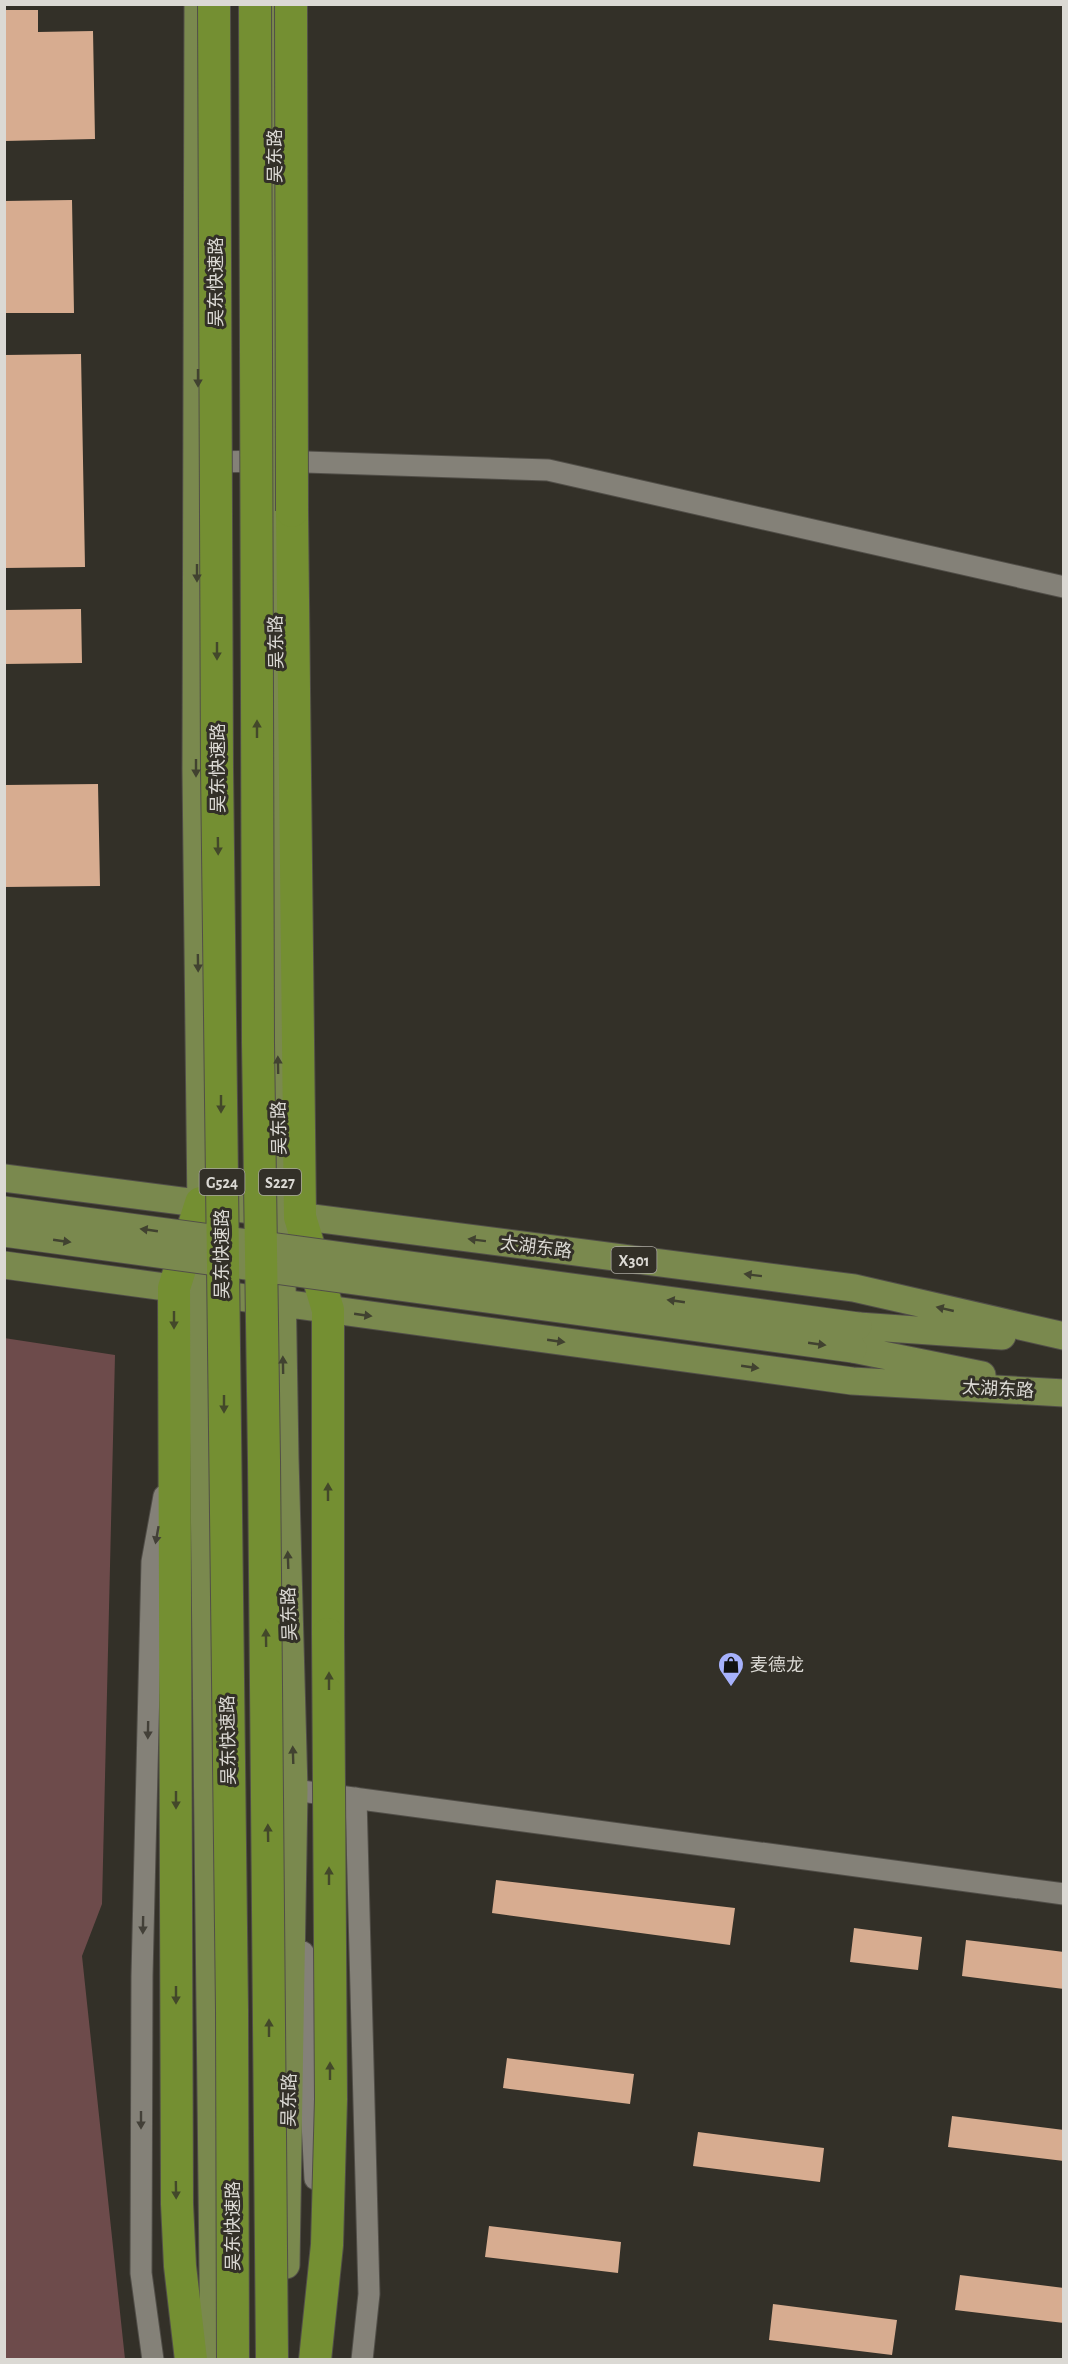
<svg xmlns="http://www.w3.org/2000/svg" width="1068" height="2364" font-family="'Alegreya Sans','Noto Sans SC',sans-serif">
	<style>
		.green { fill: #6d4b4b }
		.building { fill: #d7ac90 }
		.lines { fill: none; stroke-linecap: round; stroke-linejoin: round }
		.minor-casing { stroke: #514e48; stroke-width: 23 }
		.major-casing { stroke: #514e48; stroke-width: 29 }
		.highway-casing { stroke: #514e48; stroke-width: 34 }
		.minor { stroke: #848178; stroke-width: 21 }
		.major { stroke: #7a894e; stroke-width: 27 }
		.highway { stroke: #748f32; stroke-width: 32 }
		.major-bridge-casing { stroke: #514e48; stroke-width: 29; stroke-linecap: butt }
		.highway-bridge-casing { stroke: #514e48; stroke-width: 34; stroke-linecap: butt }
		.major-bridge { stroke: #7a894e; stroke-width: 27 }
		.highway-bridge { stroke: #748f32; stroke-width: 32 }
		.oneway { fill: #414230 }
		.oneway2 { fill: #43482a }
		.oneway3 { fill: #434038 }
		.labels { text-anchor: middle; stroke-width: 6; stroke-linejoin: round; paint-order: stroke }
		.shield { fill: #333028; stroke: #a9a6a0; stroke-width: 1.5 }
		.shield-label { font-size: 16px; font-weight: bold; fill: #dbd9d4 }
		.street-label { font-size: 18px; fill: #dbd9d4; stroke: #333028 }
		.poi-label { font-size: 18px; fill: #dbd9d4; stroke: #333028; text-anchor: start }
	</style>
	<rect width="100%" height="100%" fill="#333028"/>
	<path class="green" d="M4 1338 115 1355 102 1904 82 1956 125 2359H5Z"/>
	<path class="building" d="M4 10H38V32L93 31 95 139 4 141Z
		M72 200 74 313H4V201Z
		M81 354 85 567 4 568V355Z
		M81 609 82 663 4 664V610Z
		M98 784 100 886 4 887V785Z
		M496 1880 735 1908 730 1945 492 1913Z
		M854 1928 922 1937 918 1970 850 1962Z
		M966 1940 1064 1952V1989L962 1976Z
		M507 2058 634 2074 630 2104 503 2088Z
		M952 2116 1064 2130V2161L948 2147Z
		M698 2132 824 2148 820 2182 693 2166Z
		M489 2226 621 2242 618 2273 485 2257Z
		M960 2275 1064 2288V2323L955 2310Z
		M773 2304 897 2320 892 2355 769 2340Z"/>
	<g class="lines">
		<defs>
			<path id="minor" d="M205 462 275 461 548 470 1064 587
				M356 1798 369 2294 362 2360
				M295 1804 294 1790 1064 1894
				M303 1952 315 2179
				M153 2360 141 2273 142 1976 152 1562 164 1496"/>
			<path id="major" d="M198 4 196 771 214 2360
				M274 4 278 1044 285 1458 294 1790 286 2265
				M4 1178 854 1288 1064 1336
				M4 1265 852 1381 1064 1393
				M858 1326 1002 1336
				M853 1349 982 1375"/>
			<path id="highway" d="M292 511 300 1217 328 1310V1634
				M191 2360 180 2266 177 2204 174 1288 201 1203"/>
		</defs>
		<use href="#minor" class="minor-casing"/>
		<use href="#major" class="major-casing"/>
		<use href="#highway" class="highway-casing"/>
		<use href="#minor" class="minor"/>
		<use href="#major" class="major"/>
		<use href="#highway" class="highway"/>
		<defs>
			<path id="major-bridge" d="M4 1210 858 1326
				M4 1233 853 1349"/>
			<path id="highway-bridge" d="M214 4 217 768 232 2010 233 2360
				M255 4 258 1043 264 1460 272 2360
				M291 4 292 511
				M315 2360 327 2245 331 2099 328 1634"/>
		</defs>
		<use href="#major-bridge" class="major-bridge-casing"/>
		<use href="#highway-bridge" class="highway-bridge-casing"/>
		<use href="#major-bridge" class="major-bridge"/>
		<use href="#highway-bridge" class="highway-bridge"/>
	</g>
	<defs><path id="oneway-solid" d="M-6-.8H1V-3.2L6.5 0L1 3.2V.8H-6Z" transform="scale(1.5)"/></defs>
	<g class="oneway">
		<use href="#oneway-solid" transform="translate(198 378) rotate(90)"/>
		<use href="#oneway-solid" transform="translate(197 573) rotate(90)"/>
		<use href="#oneway-solid" transform="translate(196 768) rotate(90)"/>
		<use href="#oneway-solid" transform="translate(198 963) rotate(89)"/>
		<use href="#oneway-solid" transform="translate(278 1065) rotate(-91)"/>
		<use href="#oneway-solid" transform="translate(149 1230) rotate(-172)"/>
		<use href="#oneway-solid" transform="translate(477 1240) rotate(-173)"/>
		<use href="#oneway-solid" transform="translate(62 1241) rotate(8)"/>
		<use href="#oneway-solid" transform="translate(753 1275) rotate(-173)"/>
		<use href="#oneway-solid" transform="translate(676 1301) rotate(-172)"/>
		<use href="#oneway-solid" transform="translate(945 1309) rotate(-167)"/>
		<use href="#oneway-solid" transform="translate(363 1315) rotate(8)"/>
		<use href="#oneway-solid" transform="translate(556 1341) rotate(8)"/>
		<use href="#oneway-solid" transform="translate(817 1344) rotate(8)"/>
		<use href="#oneway-solid" transform="translate(283 1365) rotate(-91)"/>
		<use href="#oneway-solid" transform="translate(750 1367) rotate(8)"/>
		<use href="#oneway-solid" transform="translate(288 1560) rotate(-92)"/>
		<use href="#oneway-solid" transform="translate(293 1755) rotate(-92)"/>
	</g>
	<g class="oneway2">
		<use href="#oneway-solid" transform="translate(217 651) rotate(90)"/>
		<use href="#oneway-solid" transform="translate(257 729) rotate(-90)"/>
		<use href="#oneway-solid" transform="translate(218 846) rotate(89)"/>
		<use href="#oneway-solid" transform="translate(221 1104) rotate(90)"/>
		<use href="#oneway-solid" transform="translate(174 1320) rotate(90)"/>
		<use href="#oneway-solid" transform="translate(224 1404) rotate(90)"/>
		<use href="#oneway-solid" transform="translate(328 1492) rotate(-90)"/>
		<use href="#oneway-solid" transform="translate(266 1638) rotate(-91)"/>
		<use href="#oneway-solid" transform="translate(329 1681) rotate(-90)"/>
		<use href="#oneway-solid" transform="translate(176 1800) rotate(90)"/>
		<use href="#oneway-solid" transform="translate(268 1833) rotate(-91)"/>
		<use href="#oneway-solid" transform="translate(329 1876) rotate(-90)"/>
		<use href="#oneway-solid" transform="translate(176 1995) rotate(90)"/>
		<use href="#oneway-solid" transform="translate(269 2028) rotate(-90)"/>
		<use href="#oneway-solid" transform="translate(330 2071) rotate(-90)"/>
		<use href="#oneway-solid" transform="translate(176 2190) rotate(89)"/>
	</g>
	<g class="oneway3">
		<use href="#oneway-solid" transform="translate(157 1535) rotate(100)"/>
		<use href="#oneway-solid" transform="translate(148 1730) rotate(91)"/>
		<use href="#oneway-solid" transform="translate(143 1925) rotate(91)"/>
		<use href="#oneway-solid" transform="translate(141 2120) rotate(90)"/>
	</g>
	<defs>
		<symbol id="shop-pin" viewBox="-11 -11 22 30"><path d="M0 17L-7.5 6A9.5 9.5 0 1 1 7.5 6Z" fill="#a6b1fc" stroke="#333028"/><path d="M-5-2.5h2.3a2.7 3.5 0 0 1 5.4 0H5L5.5 6h-11ZM-1.5-2.5h3a1.5 2.3 0 0 0-3 0Z" fill="#111"/></symbol>
	</defs>
	<g fill-rule="evenodd">
		<use href="#shop-pin" x="716" y="1650" width="30" height="40"/>
	</g>
	<g class="labels">
		<g class="shield">
			<rect x="199.5" y="1169" width="45" height="26" rx="4.5"/>
			<rect x="259" y="1169" width="42" height="26" rx="4.5"/>
			<rect x="611.5" y="1247" width="45" height="26" rx="4.5"/>
		</g>
		<g class="shield-label">
			<text x="222" y="1188">G524</text>
			<text x="280" y="1188">S227</text>
			<text x="634" y="1266">X301</text>
		</g>
		<g class="street-label">
			<text transform="translate(275 156) rotate(-90)" y="6">吴东路</text>
			<text transform="translate(216 282) rotate(-90)" y="6">吴东快速路</text>
			<text transform="translate(276 642) rotate(-91)" y="6">吴东路</text>
			<text transform="translate(218 768) rotate(-90)" y="6">吴东快速路</text>
			<text transform="translate(279 1128) rotate(-91)" y="6">吴东路</text>
			<text transform="translate(536 1247) rotate(7)" y="6">太湖东路</text>
			<text transform="translate(222 1254) rotate(-90)" y="6">吴东快速路</text>
			<text transform="translate(998 1389) rotate(3)" y="6">太湖东路</text>
			<text transform="translate(289 1614) rotate(-92)" y="6">吴东路</text>
			<text transform="translate(228 1740) rotate(-91)" y="6">吴东快速路</text>
			<text transform="translate(289 2100) rotate(-89)" y="6">吴东路</text>
			<text transform="translate(233 2226) rotate(-90)" y="6">吴东快速路</text>
		</g>
		<g class="poi-label">
			<text x="750" y="1671">麦德龙</text>
		</g>
	</g>
	<rect width="1068" height="2364" fill="none" stroke="#dbd9d4" stroke-width="12"/>
</svg>
